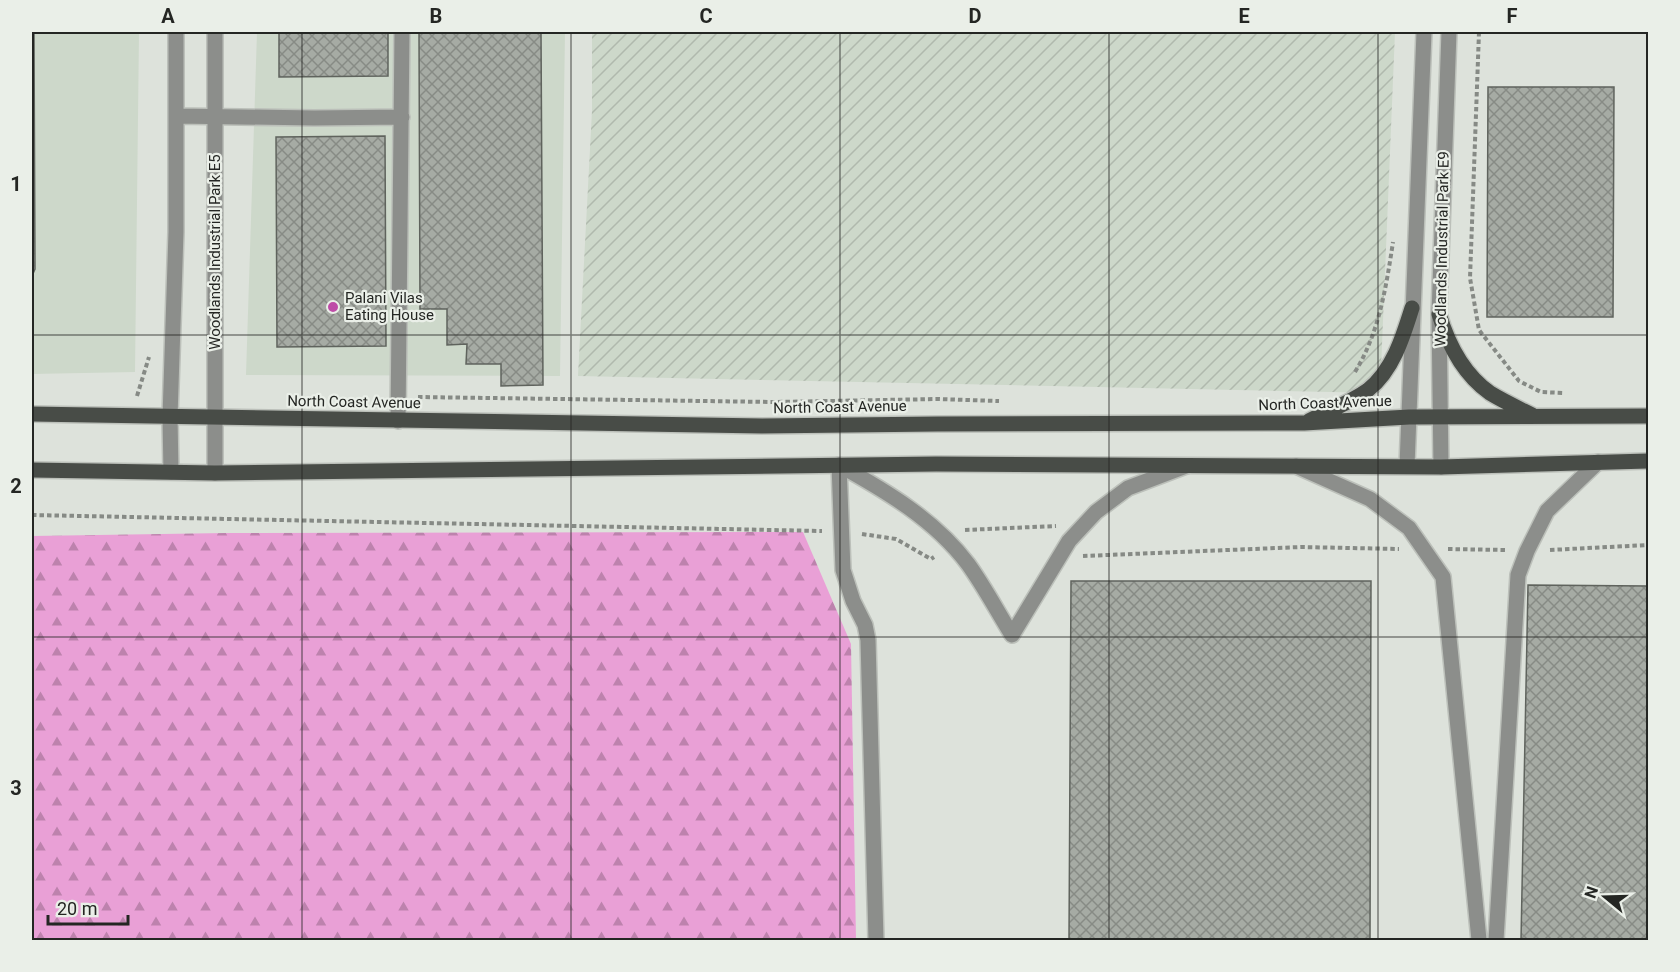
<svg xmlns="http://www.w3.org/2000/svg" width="1680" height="972" font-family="Roboto,sans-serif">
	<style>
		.built { fill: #cdd8ca }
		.industrial { fill: url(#industrial-furrows) }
		.forest { fill: url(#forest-firs) }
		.building { fill: url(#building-cross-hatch); stroke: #5f635d; stroke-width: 1.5 }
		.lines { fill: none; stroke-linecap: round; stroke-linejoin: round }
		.minor-casing { stroke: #bcc0ba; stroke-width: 18 }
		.major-casing { stroke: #bcc0ba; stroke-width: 18 }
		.path { stroke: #868a85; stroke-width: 4; stroke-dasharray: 4.5 3; stroke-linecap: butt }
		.minor { stroke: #8c8e8b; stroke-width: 15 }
		.major { stroke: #484c47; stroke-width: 15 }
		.grid { fill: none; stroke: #242623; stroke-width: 1.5; stroke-opacity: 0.55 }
		.poi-dot { fill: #be4ca7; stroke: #eaefe8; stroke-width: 2 }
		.labels { text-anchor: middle; stroke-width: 4.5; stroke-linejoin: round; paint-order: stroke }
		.street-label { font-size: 15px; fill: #242623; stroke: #eaefe8 }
		.poi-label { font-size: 15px; fill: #242623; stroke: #eaefe8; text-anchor: start }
		.neatline { fill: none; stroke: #242623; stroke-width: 2 }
		.grid-label { font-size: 20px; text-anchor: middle; font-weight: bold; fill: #242623 }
	</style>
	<defs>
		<pattern id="industrial-furrows" width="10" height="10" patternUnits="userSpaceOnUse" patternTransform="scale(1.5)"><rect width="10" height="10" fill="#cdd8ca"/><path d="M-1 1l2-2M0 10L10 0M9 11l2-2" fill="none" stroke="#b0b9ad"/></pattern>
		<pattern id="forest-firs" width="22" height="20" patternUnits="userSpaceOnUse" patternTransform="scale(1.5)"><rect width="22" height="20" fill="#e9a0d6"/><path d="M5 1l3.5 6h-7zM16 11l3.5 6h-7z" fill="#bd82ad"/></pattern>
		<pattern id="building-cross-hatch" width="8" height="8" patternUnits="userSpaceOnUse" patternTransform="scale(1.5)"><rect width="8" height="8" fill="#a6aba4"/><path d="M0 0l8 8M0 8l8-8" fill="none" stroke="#878b85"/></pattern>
	</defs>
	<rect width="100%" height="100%" fill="#dde2db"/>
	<path class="built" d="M32 32H139L135 372 32 374Z
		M257 32H565L560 376 246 375Z"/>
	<path class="industrial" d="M592 32H1395L1380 393 578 376 592 111Z"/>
	<path class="forest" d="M803 532 851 644 856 940H32V536L226 533Z"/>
	<path class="building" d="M32 32H34L35 269 32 276Z
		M279 32H388V76L279 77Z
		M419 32H541L543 385 501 386V364H466L467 344 447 345V309H420Z
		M1488 87H1614L1613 317H1487Z
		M385 136 386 346 277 347 276 137Z
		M1071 581H1371L1370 940H1069Z
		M1528 585 1648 586V940H1521Z"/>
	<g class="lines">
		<defs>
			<path id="minor" d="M177 116 314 118 402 117
				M398 421 402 32
				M839 465C886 491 935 520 968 564 984 586 997 611 1012 635L1069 541 1096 512 1128 488 1186 466
				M839 465 843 570 853 601 865 625 868 640 876 940
				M1296 466 1370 499 1409 528 1443 577 1479 940
				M1407 466 1424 32
				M1441 467 1439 314 1449 32
				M171 472 170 417 176 232V32
				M215 473V32
				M1496 940 1518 575 1527 551 1547 511 1598 462"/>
			<path id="major" d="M1439 314C1448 344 1463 374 1490 393 1503 401 1518 408 1532 415
				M32 414 762 426 937 424 1304 423 1409 417 1648 416
				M1309 421C1326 412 1353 401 1368 390 1393 370 1403 337 1412 308
				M32 470 215 473 936 464 1441 467 1648 461"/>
		</defs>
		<use href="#minor" class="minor-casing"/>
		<use href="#major" class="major-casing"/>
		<path class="path" d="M1479 32 1470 278 1479 330 1519 381 1541 392 1564 393
			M1355 372C1379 333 1386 288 1393 242
			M137 396 149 357
			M418 397 774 402 938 399 999 401
			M32 515 822 531
			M965 530 1056 526
			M862 534 896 539 931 559 934 557
			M1448 549 1507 550
			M1550 550 1648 545
			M1083 556 1301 547 1399 549"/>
		<use href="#minor" class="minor"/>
		<use href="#major" class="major"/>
	</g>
	<path class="grid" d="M302 32V940M571 32V940M840 32V940M1109 32V940M1378 32V940M32 335H1648M32 637H1648"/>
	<circle class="poi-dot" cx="333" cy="307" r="6"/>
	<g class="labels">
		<g class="street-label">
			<text transform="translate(1442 249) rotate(-89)" y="5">Woodlands Industrial Park E9</text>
			<text transform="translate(215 252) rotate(-90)" y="5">Woodlands Industrial Park E5</text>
			<text transform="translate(354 402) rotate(1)" y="5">North Coast Avenue</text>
			<text transform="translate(1325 403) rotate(-2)" y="5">North Coast Avenue</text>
			<text transform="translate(840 407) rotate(-1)" y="5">North Coast Avenue</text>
		</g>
		<g class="poi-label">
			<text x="345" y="303">Palani Vilas<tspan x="345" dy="17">Eating House</tspan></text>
		</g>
	</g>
	<rect width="1680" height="972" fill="none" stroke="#eaefe8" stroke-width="66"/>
	<g transform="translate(1605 897) rotate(289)" stroke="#eaefe8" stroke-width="4.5" paint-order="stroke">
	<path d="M0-4.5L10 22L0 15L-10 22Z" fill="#242623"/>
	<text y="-9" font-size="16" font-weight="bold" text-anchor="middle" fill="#242623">N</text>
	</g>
	<path d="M48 915v9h80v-9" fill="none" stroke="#242623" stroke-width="3"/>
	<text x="57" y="915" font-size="18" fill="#242623" stroke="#eaefe8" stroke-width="4.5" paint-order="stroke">20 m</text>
	<rect x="33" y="33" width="1614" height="906" class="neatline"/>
	<g class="grid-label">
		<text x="168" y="23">A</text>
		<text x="436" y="23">B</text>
		<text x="706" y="23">C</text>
		<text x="975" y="23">D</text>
		<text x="1244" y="23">E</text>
		<text x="1512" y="23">F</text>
		<text x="16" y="191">1</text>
		<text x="16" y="493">2</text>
		<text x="16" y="795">3</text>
	</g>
</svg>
